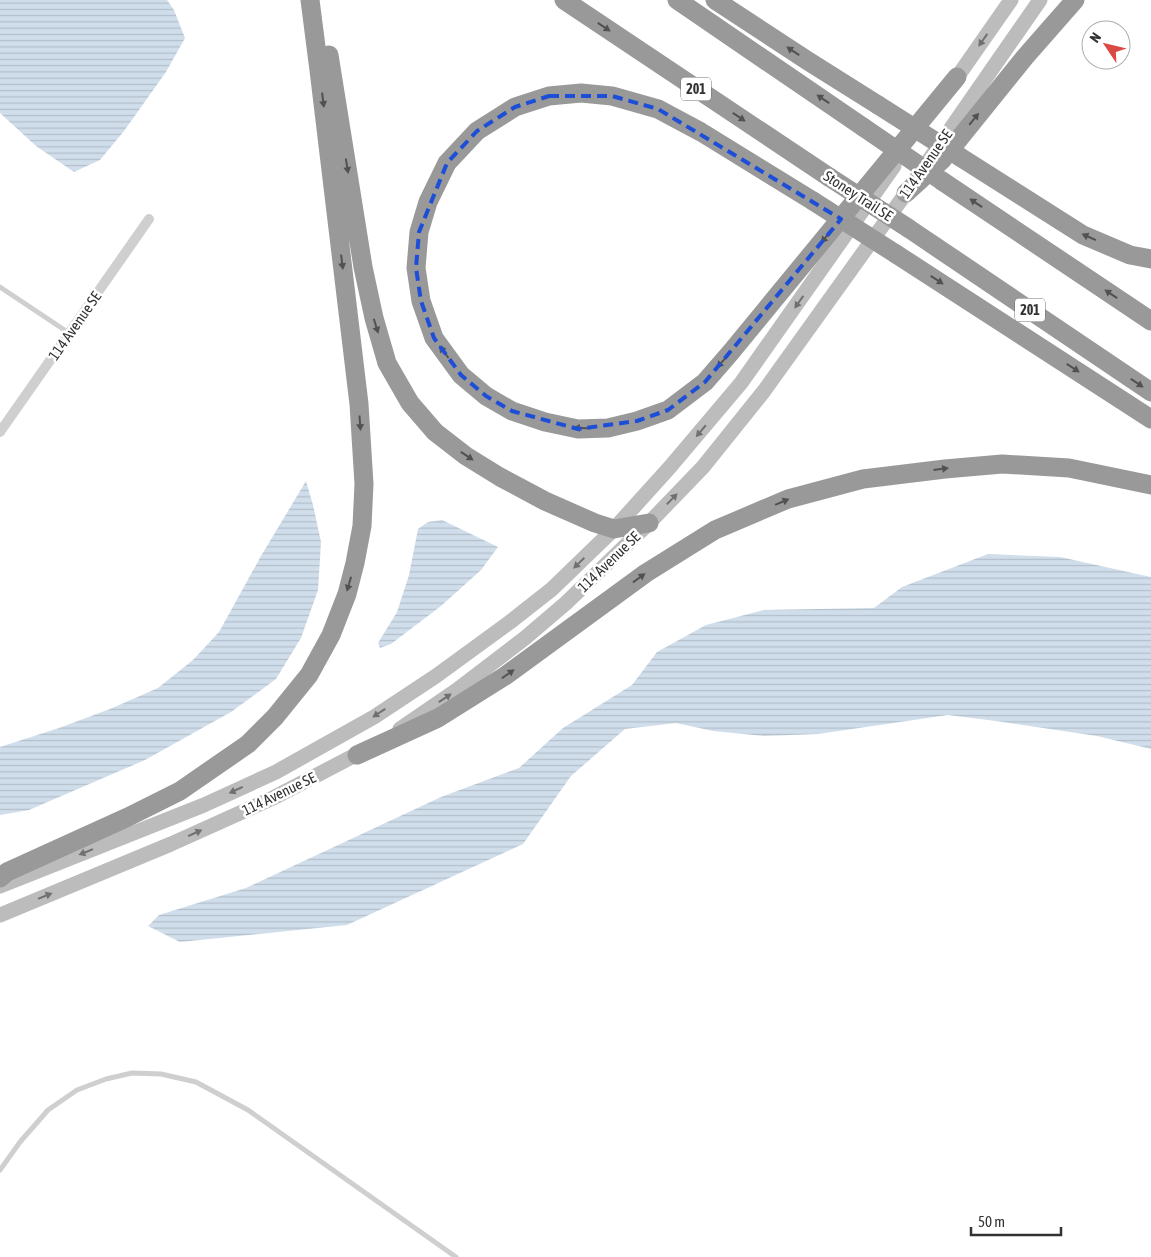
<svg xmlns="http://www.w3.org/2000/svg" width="1151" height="1257" font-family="'Asap Condensed',sans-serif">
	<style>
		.water { fill: url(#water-rules) }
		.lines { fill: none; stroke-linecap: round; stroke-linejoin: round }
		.lane { stroke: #cfcfcf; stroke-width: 5 }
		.street { stroke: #cfcfcf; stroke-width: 10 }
		.secondary { stroke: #bcbcbc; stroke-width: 15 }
		.highway { stroke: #999; stroke-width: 19 }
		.highway-bridge { stroke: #999; stroke-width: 19 }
		.oneway { fill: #515151 }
		.oneway2 { fill: #707070 }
		.marked { fill: none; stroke: #1d4ed8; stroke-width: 4; stroke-dasharray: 10 6; stroke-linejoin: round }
		.labels { text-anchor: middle; stroke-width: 5; stroke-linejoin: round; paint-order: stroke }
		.shield { fill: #fff; stroke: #707070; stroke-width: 1 }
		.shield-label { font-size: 14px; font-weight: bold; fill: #323232 }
		.street-label { font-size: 15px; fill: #323232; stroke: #fff }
	</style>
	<defs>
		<pattern id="water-rules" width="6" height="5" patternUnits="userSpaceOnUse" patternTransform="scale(1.25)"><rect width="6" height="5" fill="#d0deeb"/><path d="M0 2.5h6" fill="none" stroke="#b3bfca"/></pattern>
	</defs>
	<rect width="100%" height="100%" fill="#fff"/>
	<path class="water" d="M0 0H167L174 10 185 38 166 72 124 131 100 160 74 172 36 146 0 113Z
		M306 481 313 505 321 542 318 590 301 638 276 679 231 712 145 760 29 810 0 815V747L59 728 110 709 158 688 193 660 219 632 261 556Z
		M442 520 498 547 481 570 441 606 391 644 380 648 378 643 397 612 409 575 418 529 428 522Z
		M988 554 1060 557 1151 577V749L1097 736 996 721 948 715 818 734 764 736 713 731 676 723 625 729 571 776 523 844 347 925 180 942 148 926 159 915 246 888 441 797 519 768 563 728 632 685 657 652 706 625 764 610 874 608 902 587Z"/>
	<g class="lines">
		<path class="lane" d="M0 287 69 333
			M0 1170 20 1142 48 1110 77 1090 106 1079 132 1073 161 1074 196 1082 248 1110 456 1257"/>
		<path class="street" d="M0 432 149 219"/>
		<path class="secondary" d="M951 86 1011 0
			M400 729 457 690 525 638 566 603 649 523 703 467 764 391 906 193 1040 0
			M0 886 204 805 276 772 374 717 436 676 510 622 552 589 614 529 670 467 741 383 894 166
			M0 915 171 844 273 798 365 750"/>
		<path class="highway" d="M564 0 829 177
			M677 0 863 127
			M715 0 808 61 878 105
			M329 55 363 267 374 318 387 363 410 403 435 432 466 456 500 477 545 501 595 523 614 529 649 523
			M960 157 1083 235 1130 255 1151 259
			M942 181 1151 321
			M906 193 942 160 1025 57 1075 0
			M813 201 701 132 658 109 612 96 581 93 549 96 515 107 477 131 447 163 428 202 419 232 416 268 421 301 434 338 461 375 486 396 512 411 545 422 578 429 608 428 637 421 668 410 705 382 731 352 957 77
			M908 228 1151 392
			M896 254 1151 419
			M357 755 438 718 505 676 646 573 715 530 788 499 863 479 945 469 1002 464 1069 468 1151 485
			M0 878 7 872 128 817 180 791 248 744 275 717 309 675 331 635 347 594 355 563 362 526 364 484 359 404 319 70 310 0"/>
		<path class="highway-bridge" d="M878 105 960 157
			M863 127 942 181
			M829 177 908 228
			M813 201 896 254"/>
	</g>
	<defs><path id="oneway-solid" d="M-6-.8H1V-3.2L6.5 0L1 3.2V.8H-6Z" transform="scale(1.25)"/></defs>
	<g class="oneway">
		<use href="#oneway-solid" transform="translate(604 27) rotate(34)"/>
		<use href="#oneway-solid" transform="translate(793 51) rotate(-147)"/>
		<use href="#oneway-solid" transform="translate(823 99) rotate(-146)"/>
		<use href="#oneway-solid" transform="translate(323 100) rotate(83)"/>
		<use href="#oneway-solid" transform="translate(739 117) rotate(34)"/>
		<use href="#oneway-solid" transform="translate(974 119) rotate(-51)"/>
		<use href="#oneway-solid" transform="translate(347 166) rotate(81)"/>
		<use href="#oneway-solid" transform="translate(976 203) rotate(-146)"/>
		<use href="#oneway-solid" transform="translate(826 237) rotate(129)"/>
		<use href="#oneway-solid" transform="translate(1089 237) rotate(-156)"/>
		<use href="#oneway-solid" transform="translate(342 262) rotate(83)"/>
		<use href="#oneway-solid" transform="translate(937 280) rotate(33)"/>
		<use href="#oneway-solid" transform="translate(1111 294) rotate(-146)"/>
		<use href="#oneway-solid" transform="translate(376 326) rotate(73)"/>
		<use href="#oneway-solid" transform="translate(444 352) rotate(-127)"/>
		<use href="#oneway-solid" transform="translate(722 362) rotate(131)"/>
		<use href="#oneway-solid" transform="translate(1073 368) rotate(33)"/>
		<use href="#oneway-solid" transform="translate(1137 383) rotate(34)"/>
		<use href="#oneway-solid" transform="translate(360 423) rotate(86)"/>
		<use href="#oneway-solid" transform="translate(581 428) rotate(-178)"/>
		<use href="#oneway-solid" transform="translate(467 456) rotate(34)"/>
		<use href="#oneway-solid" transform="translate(941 469) rotate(-7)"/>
		<use href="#oneway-solid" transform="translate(782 502) rotate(-23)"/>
		<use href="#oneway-solid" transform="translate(639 578) rotate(-36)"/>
		<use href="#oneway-solid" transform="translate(349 584) rotate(106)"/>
		<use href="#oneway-solid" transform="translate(508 674) rotate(-35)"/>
	</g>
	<g class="oneway2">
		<use href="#oneway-solid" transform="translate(983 40) rotate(125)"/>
		<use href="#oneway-solid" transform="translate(799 302) rotate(125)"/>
		<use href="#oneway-solid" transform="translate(701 431) rotate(130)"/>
		<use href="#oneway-solid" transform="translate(672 499) rotate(-46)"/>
		<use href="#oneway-solid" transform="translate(579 563) rotate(136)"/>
		<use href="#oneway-solid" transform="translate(445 698) rotate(-34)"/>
		<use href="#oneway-solid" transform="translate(379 713) rotate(147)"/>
		<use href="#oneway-solid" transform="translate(236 790) rotate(155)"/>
		<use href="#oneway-solid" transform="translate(195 833) rotate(-24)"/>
		<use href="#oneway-solid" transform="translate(86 852) rotate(158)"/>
		<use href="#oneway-solid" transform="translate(45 896) rotate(-22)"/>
	</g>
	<path class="marked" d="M549 96H612L658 109 841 219 705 382 668 410 637 421 578 429 512 411 486 396 461 375 434 338 421 301 416 268 419 232 447 163 477 131 515 107Z"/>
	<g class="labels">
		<g class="shield">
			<rect x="681" y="77.5" width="30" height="23" rx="4"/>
			<rect x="1015" y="298.5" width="30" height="23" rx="4"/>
		</g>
		<g class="shield-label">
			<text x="696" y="94">201</text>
			<text x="1030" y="315">201</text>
		</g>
		<g class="street-label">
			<text transform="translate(926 164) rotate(-55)" y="5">114 Avenue SE</text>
			<text transform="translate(858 196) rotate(33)" y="5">Stoney Trail SE</text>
			<text transform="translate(75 326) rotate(-55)" y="5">114 Avenue SE</text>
			<text transform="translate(609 562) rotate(-44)" y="5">114 Avenue SE</text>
			<text transform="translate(279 794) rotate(-26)" y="5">114 Avenue SE</text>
		</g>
	</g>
	<g transform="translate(1106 45) rotate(305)"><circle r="24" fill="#ffffff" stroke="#adadad"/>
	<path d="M0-4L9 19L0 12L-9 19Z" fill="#da4943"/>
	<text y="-8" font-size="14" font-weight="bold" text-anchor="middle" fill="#323232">N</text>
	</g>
	<path d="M971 1227v8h90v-8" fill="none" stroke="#323232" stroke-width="2.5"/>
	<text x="978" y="1227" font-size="15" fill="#323232" stroke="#ffffff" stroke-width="4" paint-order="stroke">50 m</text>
</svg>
